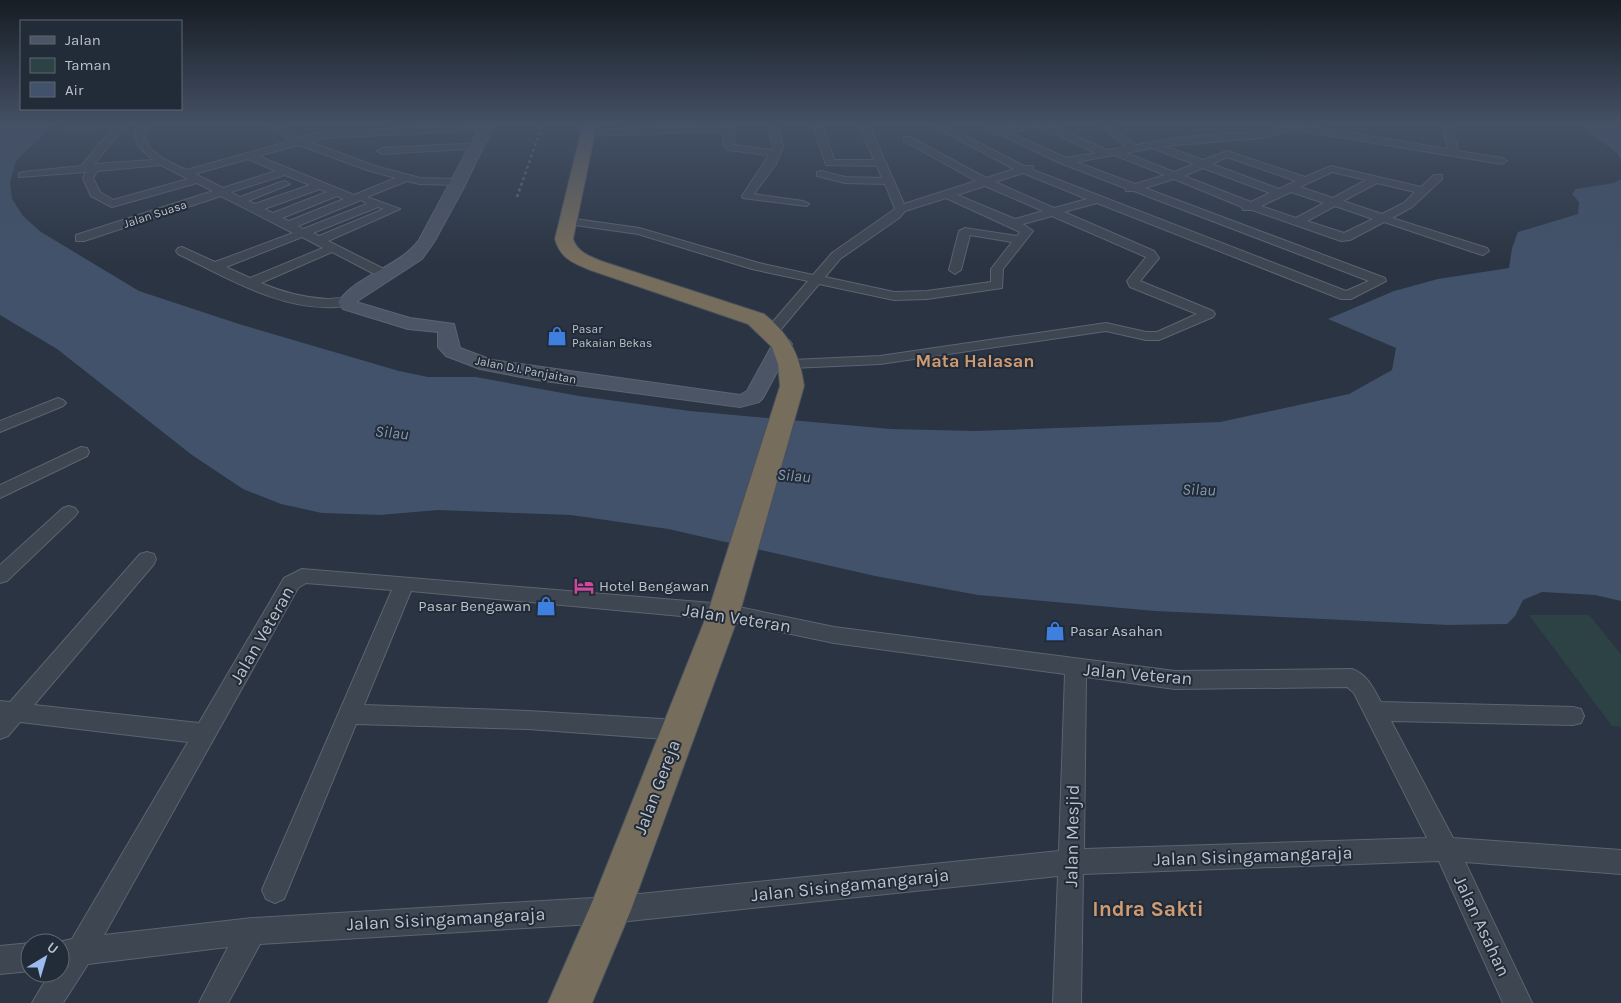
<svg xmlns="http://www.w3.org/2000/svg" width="1621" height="1003" font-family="Karla,sans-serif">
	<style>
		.green { fill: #2d4244 }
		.water { fill: #41526a }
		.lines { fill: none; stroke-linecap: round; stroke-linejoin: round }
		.street-casing { stroke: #5c6470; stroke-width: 2 }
		.secondary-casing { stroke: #5c6470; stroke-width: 2 }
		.highway-casing { stroke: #48515d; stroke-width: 2 }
		.street { fill: #3e4652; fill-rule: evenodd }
		.secondary { fill: #4c5565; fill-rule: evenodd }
		.highway { fill: #776d5c; fill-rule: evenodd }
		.rail { stroke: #606a79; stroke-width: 2.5; stroke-dasharray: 3 3; stroke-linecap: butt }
		.labels { text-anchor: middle; stroke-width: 4; stroke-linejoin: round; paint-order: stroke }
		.far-street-label { font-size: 12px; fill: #bbc2cc; stroke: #222b38 }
		.far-poi-label { font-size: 12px; fill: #bbc2cc; stroke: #222b38; text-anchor: start }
		.poi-label { font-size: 15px; fill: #bbc2cc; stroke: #222b38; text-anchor: start }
		.water-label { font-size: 16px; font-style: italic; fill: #8598b1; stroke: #222b38 }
		.quarter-label { font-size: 18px; font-weight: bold; fill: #cf9b73; stroke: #222b38 }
		.near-street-label { font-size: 18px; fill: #bbc2cc; stroke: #222b38 }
		.near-quarter-label { font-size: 21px; font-weight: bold; fill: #cf9b73; stroke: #222b38 }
	</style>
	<rect width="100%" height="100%" fill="#2a3442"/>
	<path class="green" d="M1529 615H1589L1621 654V727L1612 726Z"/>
	<path class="water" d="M0 123H60L50 128 16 161 10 182 12 199 23 216 41 232 139 291 239 324 399 371 428 377H476L579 396 690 411 891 429 975 431 1220 422 1349 394 1392 370 1396 348 1328 319 1394 291 1438 279 1509 268 1512 248 1518 232 1578 214 1579 202 1572 194 1576 189 1614 183 1621 179V601L1595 595 1542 592 1523 600 1515 616 1507 624 1448 625 1155 611 978 595 875 576 668 529 571 515 438 510 380 515 322 513 281 504 243 489 192 455 57 349 0 315Z
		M1578 123 1621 125V161L1618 154Z"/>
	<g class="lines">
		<defs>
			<path id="street" d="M89 123H134L125 126 94 164 153 160 138 146 134 131 146 123H157L144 132C144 153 171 162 186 170L291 141 265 123H276L301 138 324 132 487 124 492 127 487 130 324 138 310 142 375 166 420 178 460 179 465 182 460 185 420 184 407 181 367 197 400 209 328 241 390 272 392 275 390 278H382L332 252 261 283C282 292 304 298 327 299 336 299 347 295 354 302 349 307 342 306 336 307 281 311 226 277 178 254L176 251 178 248 182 247 215 262 293 233 221 196 84 241H76V235L213 191 197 183 112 207 91 196 83 178 86 172 19 177V173L23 172 81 166 114 127 66 131 61 128 66 125ZM299 145 367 170 396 178 354 195 258 156ZM248 159 276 171 223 188 195 174ZM161 165 188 179 113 200 100 192 93 178 97 171ZM285 175 310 185 255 204 248 201 290 184 285 181 281 182 240 197 231 192ZM320 189 327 192 273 213 264 209ZM337 196 344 199 289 221 282 218ZM361 200 367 204 303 229 298 226ZM378 207 384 209 319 236 313 233ZM302 237 323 248 250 278 226 267Z
				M767 123H777L783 147 776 164 754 194 803 201 809 204 807 206 743 198 742 196 769 155 728 150 723 144 725 131 587 136 582 133 587 130 728 125 735 129 734 145 772 150 773 147Z
				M812 123H822L834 160H874L858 123H868L904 204 976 181 904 141V137H910L986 178 1014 169 928 123H940L1024 166H1033V170L1346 291 1369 281 1134 191H1126L1125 188 1060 163 1001 135H995L994 132 979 123H991L1003 129 1024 123H1047L1107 150 1126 147 1097 123H1107L1136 145 1181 137 1261 132 1295 124 1448 149 1442 123H1452L1458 151 1502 158 1507 161 1502 164 1295 130 1261 138 1164 146 1203 160 1227 151 1305 177 1331 166 1421 187 1434 175H1442V179L1412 207 1392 218 1487 248 1489 251 1483 255 1479 254 1384 222 1350 240 1341 241 1252 210H1243L1242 207 1174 179 1145 188 1385 278 1386 281 1351 299H1341L1097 203 1064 212 1154 251 1159 258 1140 281 1213 311 1215 314 1213 317 1159 340H1146L1106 331 880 364 791 368 784 364 791 360 880 356 1106 323 1146 332H1157L1197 314 1130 287 1127 281 1146 257 1052 216 1023 224 1033 231 1003 269 1002 288 927 299 894 300 819 284 777 334 772 335 765 331 808 281 752 269 638 234 568 224 562 221 568 218 639 228 759 263 813 275 832 253 895 209 885 184 845 183 817 176V172L821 171 845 177 882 178 877 166 826 165ZM1037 126 1096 153 1066 158 1011 133ZM1152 148 1194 164 1174 172 1126 153ZM1114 155 1165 175 1135 184 1076 162ZM1227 157 1296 181 1279 189 1212 164ZM1203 168 1270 193 1251 202 1184 176ZM1332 172 1366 180 1333 198 1300 187ZM1023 173 1087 199 1054 208 995 182ZM1377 183 1415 192 1404 203 1382 214 1343 201ZM985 186 1043 211 1015 219 957 195ZM1291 192 1324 203 1296 218 1261 206ZM946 198 1020 232 1017 236 965 228 959 231 949 270 955 274 961 270 970 235 1012 242 991 269V282L927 291 894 292 825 277 840 259 899 218 905 211ZM1335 206 1373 219 1344 233 1307 221Z
				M478 143 483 146 481 148 382 154 377 151 382 148Z
				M58 398 63 400 66 403 63 406 0 432V421Z
				M81 447 87 448 89 452 87 456 0 498V485Z
				M69 506 75 508 78 512 75 516 7 581 0 583V565L63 508Z
				M147 552 154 554 156 559 154 564 34 705 199 723 284 578 302 569 724 604 834 627 1175 671 1352 669C1368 675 1373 688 1381 702L1573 707 1581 709 1584 716 1581 723 1573 725 1391 721 1453 838 1621 850V874L1465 862 1532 1003H1503L1439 861 1083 874 1081 1003H1053L1058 876 610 923 260 944 228 1003H199L228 947 88 964 63 1003H32L50 973H60V943H54L72 939 188 742 20 722 8 736 0 739V701L10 702 140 554ZM306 583 392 590 262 890 266 899 275 903 284 899 356 724 528 729 679 740 687 737 690 730 687 723 679 720 528 711 364 705 411 591 724 620 834 643 1065 674 1059 851 610 897 252 918 104 935 298 588ZM1086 677 1175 689 1347 687 1354 693 1427 838 1084 849Z
				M30 943V971L0 974V946Z"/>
			<path id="secondary" d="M482 123H495L463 189 434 242 422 259 356 302 410 318 454 324 460 348 492 360 740 395 747 391 775 340H789L792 344 763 398 759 402 740 407 537 380 480 369 446 356 438 347V332L408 329 343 309 338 302C358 274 398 268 419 240Z"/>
			<path id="highway" d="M583 123H597L573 239C578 253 591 257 604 262L764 314C789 334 800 355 804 386L740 612 631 910 592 1003H548L593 900 708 612 780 386 778 364 772 347 748 324 590 270C573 263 560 258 555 239Z"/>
		</defs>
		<use href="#street" class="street-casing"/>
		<use href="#secondary" class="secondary-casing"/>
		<use href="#highway" class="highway-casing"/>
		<use href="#street" class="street"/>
		<use href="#secondary" class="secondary"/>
		<use href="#highway" class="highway"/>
		<path class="rail" d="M517 197 543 123"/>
	</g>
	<linearGradient id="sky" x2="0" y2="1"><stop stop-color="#171d24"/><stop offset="0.47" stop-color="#445065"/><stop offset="1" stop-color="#445065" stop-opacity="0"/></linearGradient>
	<rect width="1621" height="264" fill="url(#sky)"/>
	<defs>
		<symbol id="shop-bare" viewBox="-9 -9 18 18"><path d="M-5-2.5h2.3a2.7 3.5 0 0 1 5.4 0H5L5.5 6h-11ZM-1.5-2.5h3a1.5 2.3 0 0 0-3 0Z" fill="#3f7fe0" stroke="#222b38" stroke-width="2.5" paint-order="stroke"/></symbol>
		<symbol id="hotel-bare" viewBox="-9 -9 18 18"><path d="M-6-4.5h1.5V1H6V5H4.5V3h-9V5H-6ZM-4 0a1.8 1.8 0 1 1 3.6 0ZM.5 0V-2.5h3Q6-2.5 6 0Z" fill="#d1479c" stroke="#222b38" stroke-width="2.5" paint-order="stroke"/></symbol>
	</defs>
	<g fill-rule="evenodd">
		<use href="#shop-bare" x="543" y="322" width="28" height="28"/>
		<use href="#hotel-bare" x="570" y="572" width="28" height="28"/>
		<use href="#shop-bare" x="532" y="592" width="28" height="28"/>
		<use href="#shop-bare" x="1041" y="617" width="28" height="28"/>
	</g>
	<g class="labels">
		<g class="far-street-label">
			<text transform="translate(155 214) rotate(-18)" y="4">Jalan Suasa</text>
			<text transform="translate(526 370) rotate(11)" y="4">Jalan D.I. Panjaitan</text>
		</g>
		<g class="far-poi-label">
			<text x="572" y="333">Pasar<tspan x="572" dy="14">Pakaian Bekas</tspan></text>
		</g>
		<g class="poi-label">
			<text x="599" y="591">Hotel Bengawan</text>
			<text x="531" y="611" text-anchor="end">Pasar Bengawan</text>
			<text x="1070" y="636">Pasar Asahan</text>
		</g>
		<g class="water-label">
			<text transform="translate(392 432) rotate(6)" y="6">Silau</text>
			<text transform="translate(794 475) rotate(5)" y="6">Silau</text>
			<text transform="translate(1199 489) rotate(2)" y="6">Silau</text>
		</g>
		<g class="quarter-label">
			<text x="975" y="367">Mata Halasan</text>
		</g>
		<g class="near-street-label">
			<text transform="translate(737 618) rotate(9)" y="6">Jalan Veteran</text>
			<text transform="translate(262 635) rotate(-60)" y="6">Jalan Veteran</text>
			<text transform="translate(1138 674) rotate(5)" y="6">Jalan Veteran</text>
			<text transform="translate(657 787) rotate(-69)" y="6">Jalan Gereja</text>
			<text transform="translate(1072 836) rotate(-89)" y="6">Jalan Mesjid</text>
			<text transform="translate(1253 856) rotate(-2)" y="6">Jalan Sisingamangaraja</text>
			<text transform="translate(850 885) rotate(-6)" y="6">Jalan Sisingamangaraja</text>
			<text transform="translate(446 919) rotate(-3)" y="6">Jalan Sisingamangaraja</text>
			<text transform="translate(1482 926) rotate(65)" y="6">Jalan Asahan</text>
		</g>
		<g class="near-quarter-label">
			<text x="1148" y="916">Indra Sakti</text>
		</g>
	</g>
	<rect x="20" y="20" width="162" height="90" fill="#222b38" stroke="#5f6773"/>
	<rect x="30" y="36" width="25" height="8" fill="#4c5565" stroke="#5f6773"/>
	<text x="65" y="45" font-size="15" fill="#bbc2cc">Jalan</text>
	<rect x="30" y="58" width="25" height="15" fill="#2d4244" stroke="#5f6773"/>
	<text x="65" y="70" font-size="15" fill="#bbc2cc">Taman</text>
	<rect x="30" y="82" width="25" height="15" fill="#41526a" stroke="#5f6773"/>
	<text x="65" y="95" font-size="15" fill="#bbc2cc">Air</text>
	<g transform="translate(45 958) rotate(38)"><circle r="24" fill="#222b38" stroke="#5f6773"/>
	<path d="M0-4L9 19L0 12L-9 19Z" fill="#9bbcf1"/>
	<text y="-8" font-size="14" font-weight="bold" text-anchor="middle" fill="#bbc2cc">U</text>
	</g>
</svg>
